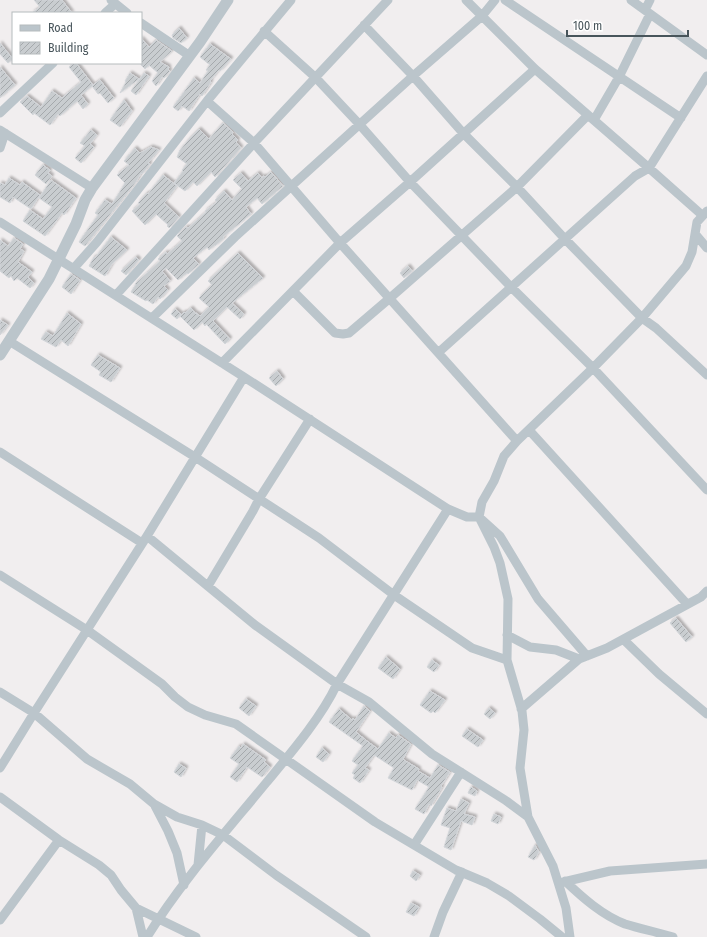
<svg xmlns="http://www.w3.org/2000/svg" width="707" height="937" font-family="'Fira Sans Condensed',sans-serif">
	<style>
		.building { fill: url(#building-hatch); stroke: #d3d6da; filter: url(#shadow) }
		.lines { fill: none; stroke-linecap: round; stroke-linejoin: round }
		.minor { stroke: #bbc5cb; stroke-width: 9 }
		.tertiary { stroke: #bbc5cb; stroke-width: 11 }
	</style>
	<defs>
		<pattern id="building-hatch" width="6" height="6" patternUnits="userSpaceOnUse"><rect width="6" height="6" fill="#c9cdd0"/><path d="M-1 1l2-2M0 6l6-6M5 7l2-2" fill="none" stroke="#a5a9ac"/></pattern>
		<filter id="shadow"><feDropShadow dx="2" dy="-2" stdDeviation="1" flood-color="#0004"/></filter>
	</defs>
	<rect width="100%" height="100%" fill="#f1eeef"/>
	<path class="building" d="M34 0H62L72 13H32L40 7Z
		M179 28 187 38 181 43 173 38 172 35Z
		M141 38 149 47 156 40 172 51 160 62 169 67 168 69 170 71 164 78 162 77 156 86 152 81 158 73 149 65 145 69 141 65Z
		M0 43 13 59 8 63 0 54Z
		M210 44 231 59 220 71 219 70 210 81 211 82 202 96 200 94 189 111 182 106 178 111 173 107 194 78 200 83 208 71 206 70 210 65 200 57Z
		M74 63H76L93 85 92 86 100 80 114 98 108 103 100 93 98 94 92 86 81 95 88 104 83 109 77 101 60 116 58 114 50 125 34 113 33 115 20 102 27 96 41 107 52 91 62 98 81 82 69 67Z
		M0 67 15 85 0 98Z
		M130 73 139 79 120 93 126 82 125 81Z
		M144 73 149 76 136 95 131 91Z
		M124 100 132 111 120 127 110 120Z
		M223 123 233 132 232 134 238 140 236 142 241 148 215 177 211 172 197 186 193 182 185 191 174 183 183 171 182 170 187 164 177 157 180 150 190 138 199 129 209 139Z
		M91 130 97 135 90 144 94 147 81 163 75 158 85 146 80 143Z
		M151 147 159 150 148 163 150 164 142 174 141 173 136 182 85 246 79 242 98 215 95 213 105 200 112 204 119 193 125 183 117 175 129 165 124 161 135 148 140 153Z
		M43 165 50 170 48 173 52 176 46 184 35 175Z
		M271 172 283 186 262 204 257 198 246 207 251 214 223 237 224 238 215 246V245L209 250 207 247 193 258 199 264 188 274 187 273 178 280 166 268 162 271 170 281 164 286 168 290 160 299 158 297 153 304 147 300 146 301 131 292 136 284H135L160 261 158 259 166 252 167 254 182 241 177 236 186 227 188 228 206 212 205 211 217 202 215 200 224 191 232 200 242 189 233 180 241 173 248 181 258 173 262 178 263 176 265 177Z
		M163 175 177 186 164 203 179 217 169 228 167 226 168 225 156 214 145 225 132 211 140 204 138 203 147 193 148 194Z
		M9 178 20 185 22 182 40 195 31 209 13 197 10 203 0 197V183L5 185Z
		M51 180 76 198 64 215 62 213 45 236 23 221 30 210 43 219 52 207 39 198Z
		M111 237 127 250 112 264 105 276 89 266 94 257 95 258Z
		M14 238 23 244 20 249 24 251 18 262 32 272 28 277 34 283 30 288 17 278 14 281 11 276 9 278 0 271V240L8 246Z
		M238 253 263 278 232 303 244 314 240 319 227 307 213 321 230 339 225 344 206 324 205 326 202 322 194 330 180 316 184 312 185 313 191 308 196 314V313L200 316 209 307 199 298 212 285 208 281Z
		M136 257 139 260 126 275 121 271Z
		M408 266 412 271 404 278 400 273Z
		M71 274 80 280 71 294 62 287Z
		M175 309 181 314 177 319 171 314Z
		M67 313 81 324 68 346 61 340 56 347 41 339 46 332 53 336Z
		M0 320 8 325 0 335Z
		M98 355 120 368 111 382 99 375 101 372 91 365Z
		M277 371 283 379 276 386 269 378Z
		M676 618 692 637 686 642 670 623Z
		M386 657 400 669 393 679 378 668Z
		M432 660 439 665 434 672 427 667Z
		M430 691 445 700 435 713 433 711 431 713 420 705Z
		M246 699 256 706 249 716 239 708Z
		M364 706 370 711 356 732 367 741 378 749 389 733 396 738 398 735 411 744 403 759 404 760 419 769 418 771 430 778 438 765 450 772 441 786 442 787 431 806 429 804 424 814 415 809 429 787 417 780 412 790 388 778 394 768 374 755 365 768 369 770 360 783 353 778 355 775 352 773 358 765 352 761 363 746 329 722 339 709 352 720 353 718 355 720Z
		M489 708 495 713 490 719 484 714Z
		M467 729 483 740 478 747 462 736Z
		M243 744 266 760 264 762 270 767 262 777 247 767 237 782 230 777 239 764 230 758 239 746 241 748Z
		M322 748 329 754 323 762 316 757Z
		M179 764 186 768 181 777 174 772Z
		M471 787 477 791 475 796 468 793Z
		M461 799 469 803 464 814 475 817 472 825 461 821 451 850 444 847 450 828 441 825 447 808 456 811Z
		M494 814 501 817 498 824 491 821Z
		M535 845 539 852 534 860 528 857Z
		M413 871 420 875 416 881 410 876Z
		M411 903 419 907 414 916 406 912Z"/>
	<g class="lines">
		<path class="minor" d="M111 0 127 13
			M466 0 535 69 649 168 702 215
			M505 0 681 118
			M631 0 707 55
			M645 10 650 0
			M105 13 115 4
			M141 23 190 56
			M364 25 413 76 463 133 517 187 565 239 642 318 656 328 707 375
			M264 31 316 78 360 125 410 182 511 287 593 368 707 490
			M207 101 254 143 340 243 517 441
			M0 113 53 63
			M594 120 619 77 650 14
			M0 130 92 188
			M0 148 5 133
			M0 222 244 377 448 509 467 517H479L500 536 538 599 587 656
			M696 235 707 248
			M74 268 97 242 207 101 291 0
			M293 291 335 333 343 334 349 333 390 298 517 187 588 115
			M116 295 254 143 388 0
			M152 318 235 237 413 76 482 16 495 0
			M9 341 195 457 319 538 394 595 472 648 507 660
			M439 352 635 176 649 168 707 76
			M222 363 340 243 410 182 535 69
			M529 430 687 604
			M0 452 142 543
			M147 536 255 625 337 684 369 702 432 754 505 800 528 817
			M0 575 87 630 162 684 175 697 188 707 205 715 236 724 375 822 456 870 487 883 509 896 540 919 562 937
			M208 586 253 511 259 499 310 419
			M507 635 530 647 556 650 579 659
			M624 640 659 674 707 714
			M0 692 34 713 87 759 130 784 154 804 177 817 202 825 223 835 276 875 366 937
			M521 709 579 659 607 648 701 597 707 591
			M0 768 34 713 147 536 244 377
			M0 797 59 840 99 865 111 875 121 890 136 908 196 937
			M154 804 168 831 177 853 184 885
			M414 845 461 772
			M198 865 202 825
			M565 881C583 898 602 915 625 924 641 929 657 932 673 937
			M559 883 610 871 707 864
			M136 908 143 937
			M0 920 59 840
			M147 937C181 882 225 833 266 783 290 754 321 718 337 684L448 509
			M434 937 443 912 462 872
			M570 937 566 908 553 866 528 817 520 768 524 730 522 711 507 660 508 599 500 563 494 547 479 517 482 502 494 481 504 456 517 441 593 368 642 318 686 266 692 252 697 222 707 211"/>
		<path class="tertiary" d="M0 355 49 279 76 224 85 200 92 188 200 42 228 0"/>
	</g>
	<rect x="12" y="12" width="130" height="52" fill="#ffffff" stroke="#b6bbbd"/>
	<rect x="20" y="25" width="20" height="6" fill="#bbc5cb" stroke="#b6bbbd"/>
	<text x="48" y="32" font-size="12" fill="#48555b">Road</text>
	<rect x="20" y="42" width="20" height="12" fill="url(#building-hatch)" stroke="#b6bbbd"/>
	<text x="48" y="52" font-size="12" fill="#48555b">Building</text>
	<path d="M567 30v6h121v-6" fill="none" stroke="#48555b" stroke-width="2"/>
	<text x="573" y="30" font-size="12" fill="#48555b" stroke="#ffffff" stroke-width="3" paint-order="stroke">100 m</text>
</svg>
